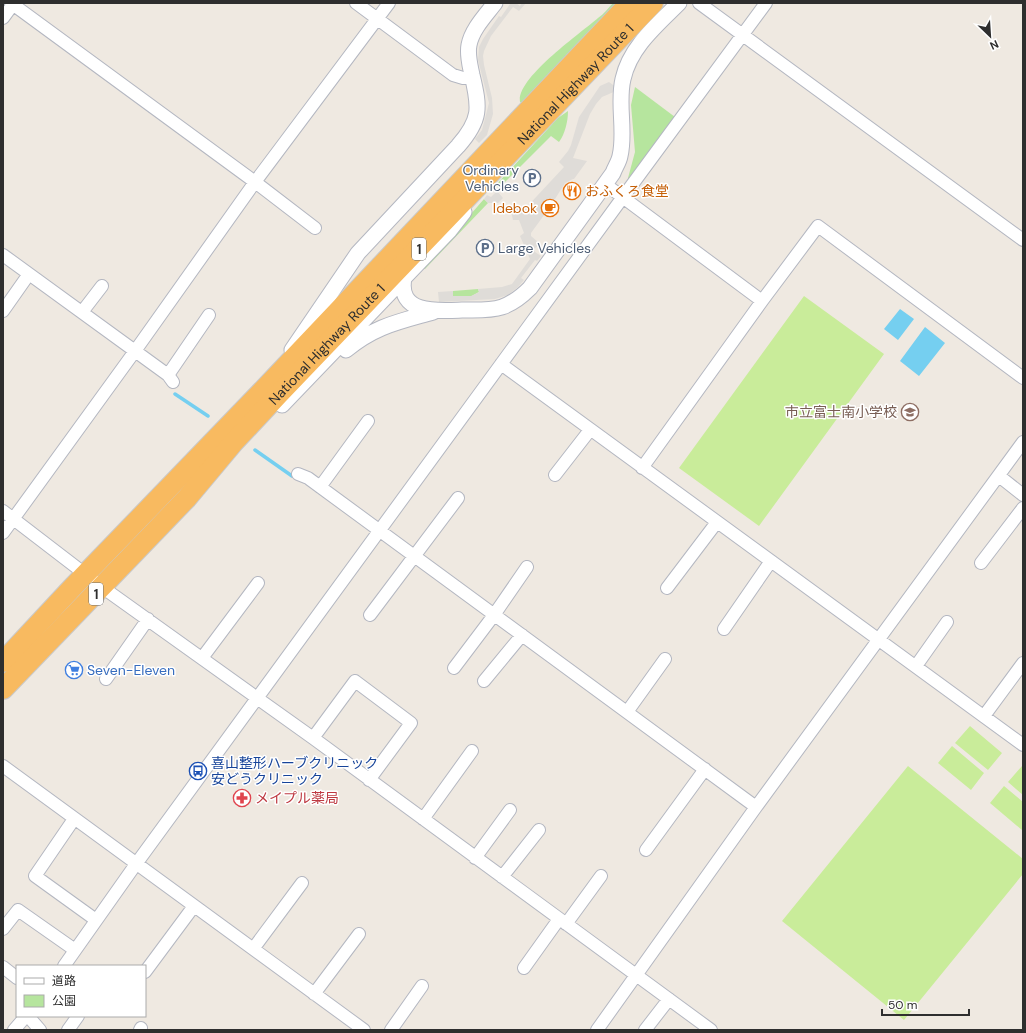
<svg xmlns="http://www.w3.org/2000/svg" width="1026" height="1033" font-family="'DM Sans','Noto Sans JP',sans-serif">
	<style>
		.green { fill: #b6e59e }
		.pitch { fill: #c9ec9a }
		.plaza { fill: #dfdcd8 }
		.water { fill: #75cff0 }
		.lines { fill: none; stroke-linecap: round; stroke-linejoin: round }
		.stream { stroke: #75cff0; stroke-width: 3.5 }
		.minor-casing { stroke: #b4b7c1; stroke-width: 14 }
		.tertiary-casing { stroke: #b4b7c1; stroke-width: 17 }
		.trunk-casing { stroke: #c9c9c9; stroke-width: 22 }
		.minor { stroke: #fff; stroke-width: 12 }
		.tertiary { stroke: #fff; stroke-width: 15 }
		.trunk { stroke: #f8ba60; stroke-width: 20 }
		.labels { text-anchor: middle; stroke-width: 3; stroke-linejoin: round; paint-order: stroke }
		.shield { fill: #fff; stroke: #6d6d6d; stroke-width: 1 }
		.shield-label { font-size: 13px; font-weight: bold; fill: #2e2e2e }
		.street-label { font-size: 14px; fill: #2e2e2e; stroke: #fff }
		.service-label { font-size: 14px; fill: #4e5e75; stroke: #fff; text-anchor: end }
		.food-label { font-size: 14px; fill: #c56008; stroke: #fff; text-anchor: start }
		.education-label { font-size: 14px; fill: #785e54; stroke: #fff; text-anchor: end }
		.shop-label { font-size: 14px; fill: #366cbe; stroke: #fff; text-anchor: start }
		.transit-label { font-size: 14px; fill: #164399; stroke: #fff; text-anchor: start }
		.health-label { font-size: 14px; fill: #be3a42; stroke: #fff; text-anchor: start }
	</style>
	<rect width="100%" height="100%" fill="#efe9e1"/>
	<path class="green" d="M613 3H620L522 103 520 102C516 78 581 33 598 18 604 14 608 8 613 3Z
		M635 87 675 117 631 178H628L635 152 631 105Z
		M568 111C568 121 565 134 559 142L551 136 499 188 496 185 558 118Z
		M484 199 488 203 425 269 422 268 457 230Z
		M478 289 479 292 472 296H453V291Z"/>
	<path class="pitch" d="M804 296 884 354 759 526 679 468Z
		M970 726 1002 753 988 770 955 743Z
		M952 746 984 773 971 790 938 763Z
		M908 766 1023 859V874L904 1020 782 921Z
		M1022 766H1023V795L1008 782Z
		M1004 786 1023 802 1022 830 990 803Z"/>
	<path class="plaza" d="M510 3H516L520 6 522 3H526L519 11 513 7 491 36 484 51 483 56 484 65 492 98 493 114 487 135 479 143 475 139 482 130 489 103 478 60 479 47 483 39 499 16 501 17 510 4Z
		M609 82 616 87V91L602 97 596 104 590 114 573 158 587 161 574 179H573L565 183 555 199 551 200 547 208V211L531 233V236L538 242V246L534 249 535 252 541 256 537 261 535 260 521 278 524 280 518 287 508 295 495 299 439 302 438 292 453 291V296H471L479 292 478 289 502 287 512 284 530 259 520 236 524 233 519 220H513L511 211 516 205 523 211 564 167 559 162 568 151 571 145 579 117 600 86Z
		M497 191 503 198 498 203H488L484 199 487 195 491 197Z"/>
	<path class="water" d="M900 309 914 319 898 340 884 329Z
		M925 327 945 343 919 376 900 361Z"/>
	<g class="lines">
		<path class="stream" d="M175 394 208 416
			M255 450 292 476"/>
		<defs>
			<path id="minor" d="M11 3 255 182 315 228
				M356 3 453 75 463 78H473
				M699 3 1023 240
				M3 18 14 3
				M605 184 762 301
				M3 255 168 375 173 382
				M3 311 29 274
				M82 312 102 286
				M501 364 1023 745
				M168 375 209 315
				M642 468 762 301 818 226 1023 378
				M298 474 308 478 756 807
				M555 475 590 430
				M999 476 1023 495
				M320 487 368 421
				M3 511 102 587 313 738 711 1030
				M3 533 135 351 255 182 389 3
				M981 563 1023 508
				M667 588 717 522
				M370 615 458 498
				M724 629 771 561
				M202 658 258 583
				M916 666 947 622
				M454 668 494 615 527 567
				M106 679 148 619
				M484 681 522 635
				M627 712 665 659
				M984 716 1023 663
				M313 738 355 681 411 723 369 780
				M3 766 364 1030
				M74 819 35 876 96 920
				M423 819 472 751
				M646 850 705 769
				M475 858 510 810
				M502 877 539 830
				M566 924 601 876
				M3 929 18 910 75 950
				M253 949 302 883
				M64 966 136 864 623 197 766 3
				M3 967 17 978
				M524 968 559 919
				M145 972 194 906
				M314 994 359 934
				M28 1016 40 1030
				M14 1030 26 1016
				M68 1030 78 1016
				M140 1030 141 1028
				M391 1030 422 986
				M597 1030 756 807 1023 442
				M645 1030 669 999"/>
			<path id="tertiary" d="M404 278C397 315 439 311 462 310 475 310 490 311 502 307 514 303 522 296 530 288L613 173C615 167 619 162 620 156 626 131 617 104 623 79 630 47 657 25 679 3
				M292 350 358 253 458 146C481 120 480 108 472 75 470 65 467 55 469 45 472 29 486 15 495 3
				M346 350C375 326 398 322 433 312
				M282 405 450 230 464 212"/>
			<g id="trunk">
				<path d="M3 662 71 589 268 385 630 3"/>
				<path id="s1" d="M3 689 187 498 233 443 278 395 653 3"/>
			</g>
		</defs>
		<use href="#minor" class="minor-casing"/>
		<use href="#tertiary" class="tertiary-casing"/>
		<use href="#trunk" class="trunk-casing"/>
		<use href="#minor" class="minor"/>
		<use href="#tertiary" class="tertiary"/>
		<use href="#trunk" class="trunk"/>
	</g>
	<defs>
		<symbol id="parking-ring" viewBox="-11 -11 22 22"><circle r="9.5" fill="#fff" stroke="#5c6f8a" stroke-width="1.5"/><path d="M-3.5-5.5H1a3.5 3.5 0 0 1 0 7H-1V5.5H-3.5ZM-1-3.4V-.6H.8a1.4 1.4 0 0 0 0-2.8Z" fill="#5c6f8a"/></symbol>
		<symbol id="restaurant-ring" viewBox="-11 -11 22 22"><circle r="9.5" fill="#fff" stroke="#e8710a" stroke-width="1.5"/><path d="M-5-6h1v4h1v-4h1v4h1v-4h1v5L-1.5 .5V6h-2V.5L-5-1ZM5-6V6H3V1.5H1.5Q1.5-4 5-6Z" fill="#e8710a"/></symbol>
		<symbol id="cafe-ring" viewBox="-11 -11 22 22"><circle r="9.5" fill="#fff" stroke="#e8710a" stroke-width="1.5"/><path d="M-5.5-4.5H6V0H3Q3 3.5 0 3.5H-2.5Q-5.5 3.5-5.5 0ZM3-3.2v2h1.7v-2ZM-6 4.5H4V6H-6Z" fill="#e8710a"/></symbol>
		<symbol id="school-ring" viewBox="-11 -11 22 22"><circle r="9.5" fill="#fff" stroke="#8d6e63" stroke-width="1.5"/><path d="M0-5L7-2L0 1L-7-2ZM-4 1L0 2.5L4 1V4Q0 6-4 4Z" fill="#8d6e63"/></symbol>
		<symbol id="supermarket-ring" viewBox="-11 -11 22 22"><circle r="9.5" fill="#fff" stroke="#3f7fe0" stroke-width="1.5"/><path d="M-6-5.5h2.5l.6 2H6L4.5 2H-2.5L-4.4-4H-6ZM-1.5 3.2a1.3 1.3 0 1 0 .1 0ZM3 3.2a1.3 1.3 0 1 0 .1 0Z" fill="#3f7fe0"/></symbol>
		<symbol id="bus-ring" viewBox="-11 -11 22 22"><circle r="9.5" fill="#fff" stroke="#1a4fb4" stroke-width="1.5"/><path d="M-5-6H5V4H4V6H2V4H-2V6H-4V4H-5ZM-3.5-4V0h7V-4ZM-3.5 1.2v1.5H-2V1.2ZM2 1.2v1.5H3.5V1.2Z" fill="#1a4fb4"/></symbol>
		<symbol id="pharmacy-ring" viewBox="-11 -11 22 22"><circle r="9.5" fill="#fff" stroke="#e0444e" stroke-width="1.5"/><path d="M-2-6h4v4h4v4h-4v4h-4v-4h-4v-4h4Z" fill="#e0444e"/></symbol>
	</defs>
	<g fill-rule="evenodd">
		<use href="#parking-ring" x="522" y="168" width="20" height="20"/>
		<use href="#restaurant-ring" x="562" y="181" width="20" height="20"/>
		<use href="#cafe-ring" x="540" y="198" width="20" height="20"/>
		<use href="#parking-ring" x="475" y="238" width="20" height="20"/>
		<use href="#school-ring" x="900" y="402" width="20" height="20"/>
		<use href="#supermarket-ring" x="64" y="660" width="20" height="20"/>
		<use href="#bus-ring" x="188" y="761" width="20" height="20"/>
		<use href="#pharmacy-ring" x="232" y="788" width="20" height="20"/>
	</g>
	<g class="labels">
		<g class="shield">
			<rect x="412" y="238" width="14" height="22" rx="3"/>
			<rect x="89" y="583" width="14" height="22" rx="3"/>
		</g>
		<g class="shield-label">
			<text x="419" y="254">1</text>
			<text x="96" y="599">1</text>
		</g>
		<g class="street-label">
			<text dy="5" stroke="none"><textPath href="#s1" startOffset="833">National Highway Route 1</textPath></text>
			<text dy="5" stroke="none"><textPath href="#s1" startOffset="473">National Highway Route 1</textPath></text>
		</g>
		<g class="service-label">
			<text x="519" y="175">Ordinary<tspan x="519" dy="16">Vehicles</tspan></text>
			<text x="498" y="253" text-anchor="start">Large Vehicles</text>
		</g>
		<g class="food-label">
			<text x="585" y="196">おふくろ食堂</text>
			<text x="537" y="213" text-anchor="end">Idebok</text>
		</g>
		<g class="education-label">
			<text x="897" y="417">市立富士南小学校</text>
		</g>
		<g class="shop-label">
			<text x="87" y="675">Seven-Eleven</text>
		</g>
		<g class="transit-label">
			<text x="211" y="768">喜山整形ハーブクリニック<tspan x="211" dy="16">安どうクリニック</tspan></text>
		</g>
		<g class="health-label">
			<text x="255" y="803">メイプル薬局</text>
		</g>
	</g>
	<rect width="1026" height="1033" fill="none" stroke="#2e2e2e" stroke-width="8"/>
	<rect x="16" y="965" width="130" height="52" fill="#ffffff" stroke="#ababab"/>
	<rect x="24" y="978" width="20" height="6" fill="#ffffff" stroke="#ababab"/>
	<text x="52" y="985" font-size="12" fill="#2e2e2e">道路</text>
	<rect x="24" y="995" width="20" height="12" fill="#b6e59e" stroke="#ababab"/>
	<text x="52" y="1005" font-size="12" fill="#2e2e2e">公園</text>
	<g transform="translate(990 36) rotate(155)" stroke="#ffffff" stroke-width="3" paint-order="stroke">
	<path d="M0-3L7 15L0 10L-7 15Z" fill="#2e2e2e"/>
	<text y="-6" font-size="11" font-weight="bold" text-anchor="middle" fill="#2e2e2e">N</text>
	</g>
	<path d="M882 1009v6h87v-6" fill="none" stroke="#2e2e2e" stroke-width="2"/>
	<text x="888" y="1009" font-size="12" fill="#2e2e2e" stroke="#ffffff" stroke-width="3" paint-order="stroke">50 m</text>
</svg>
